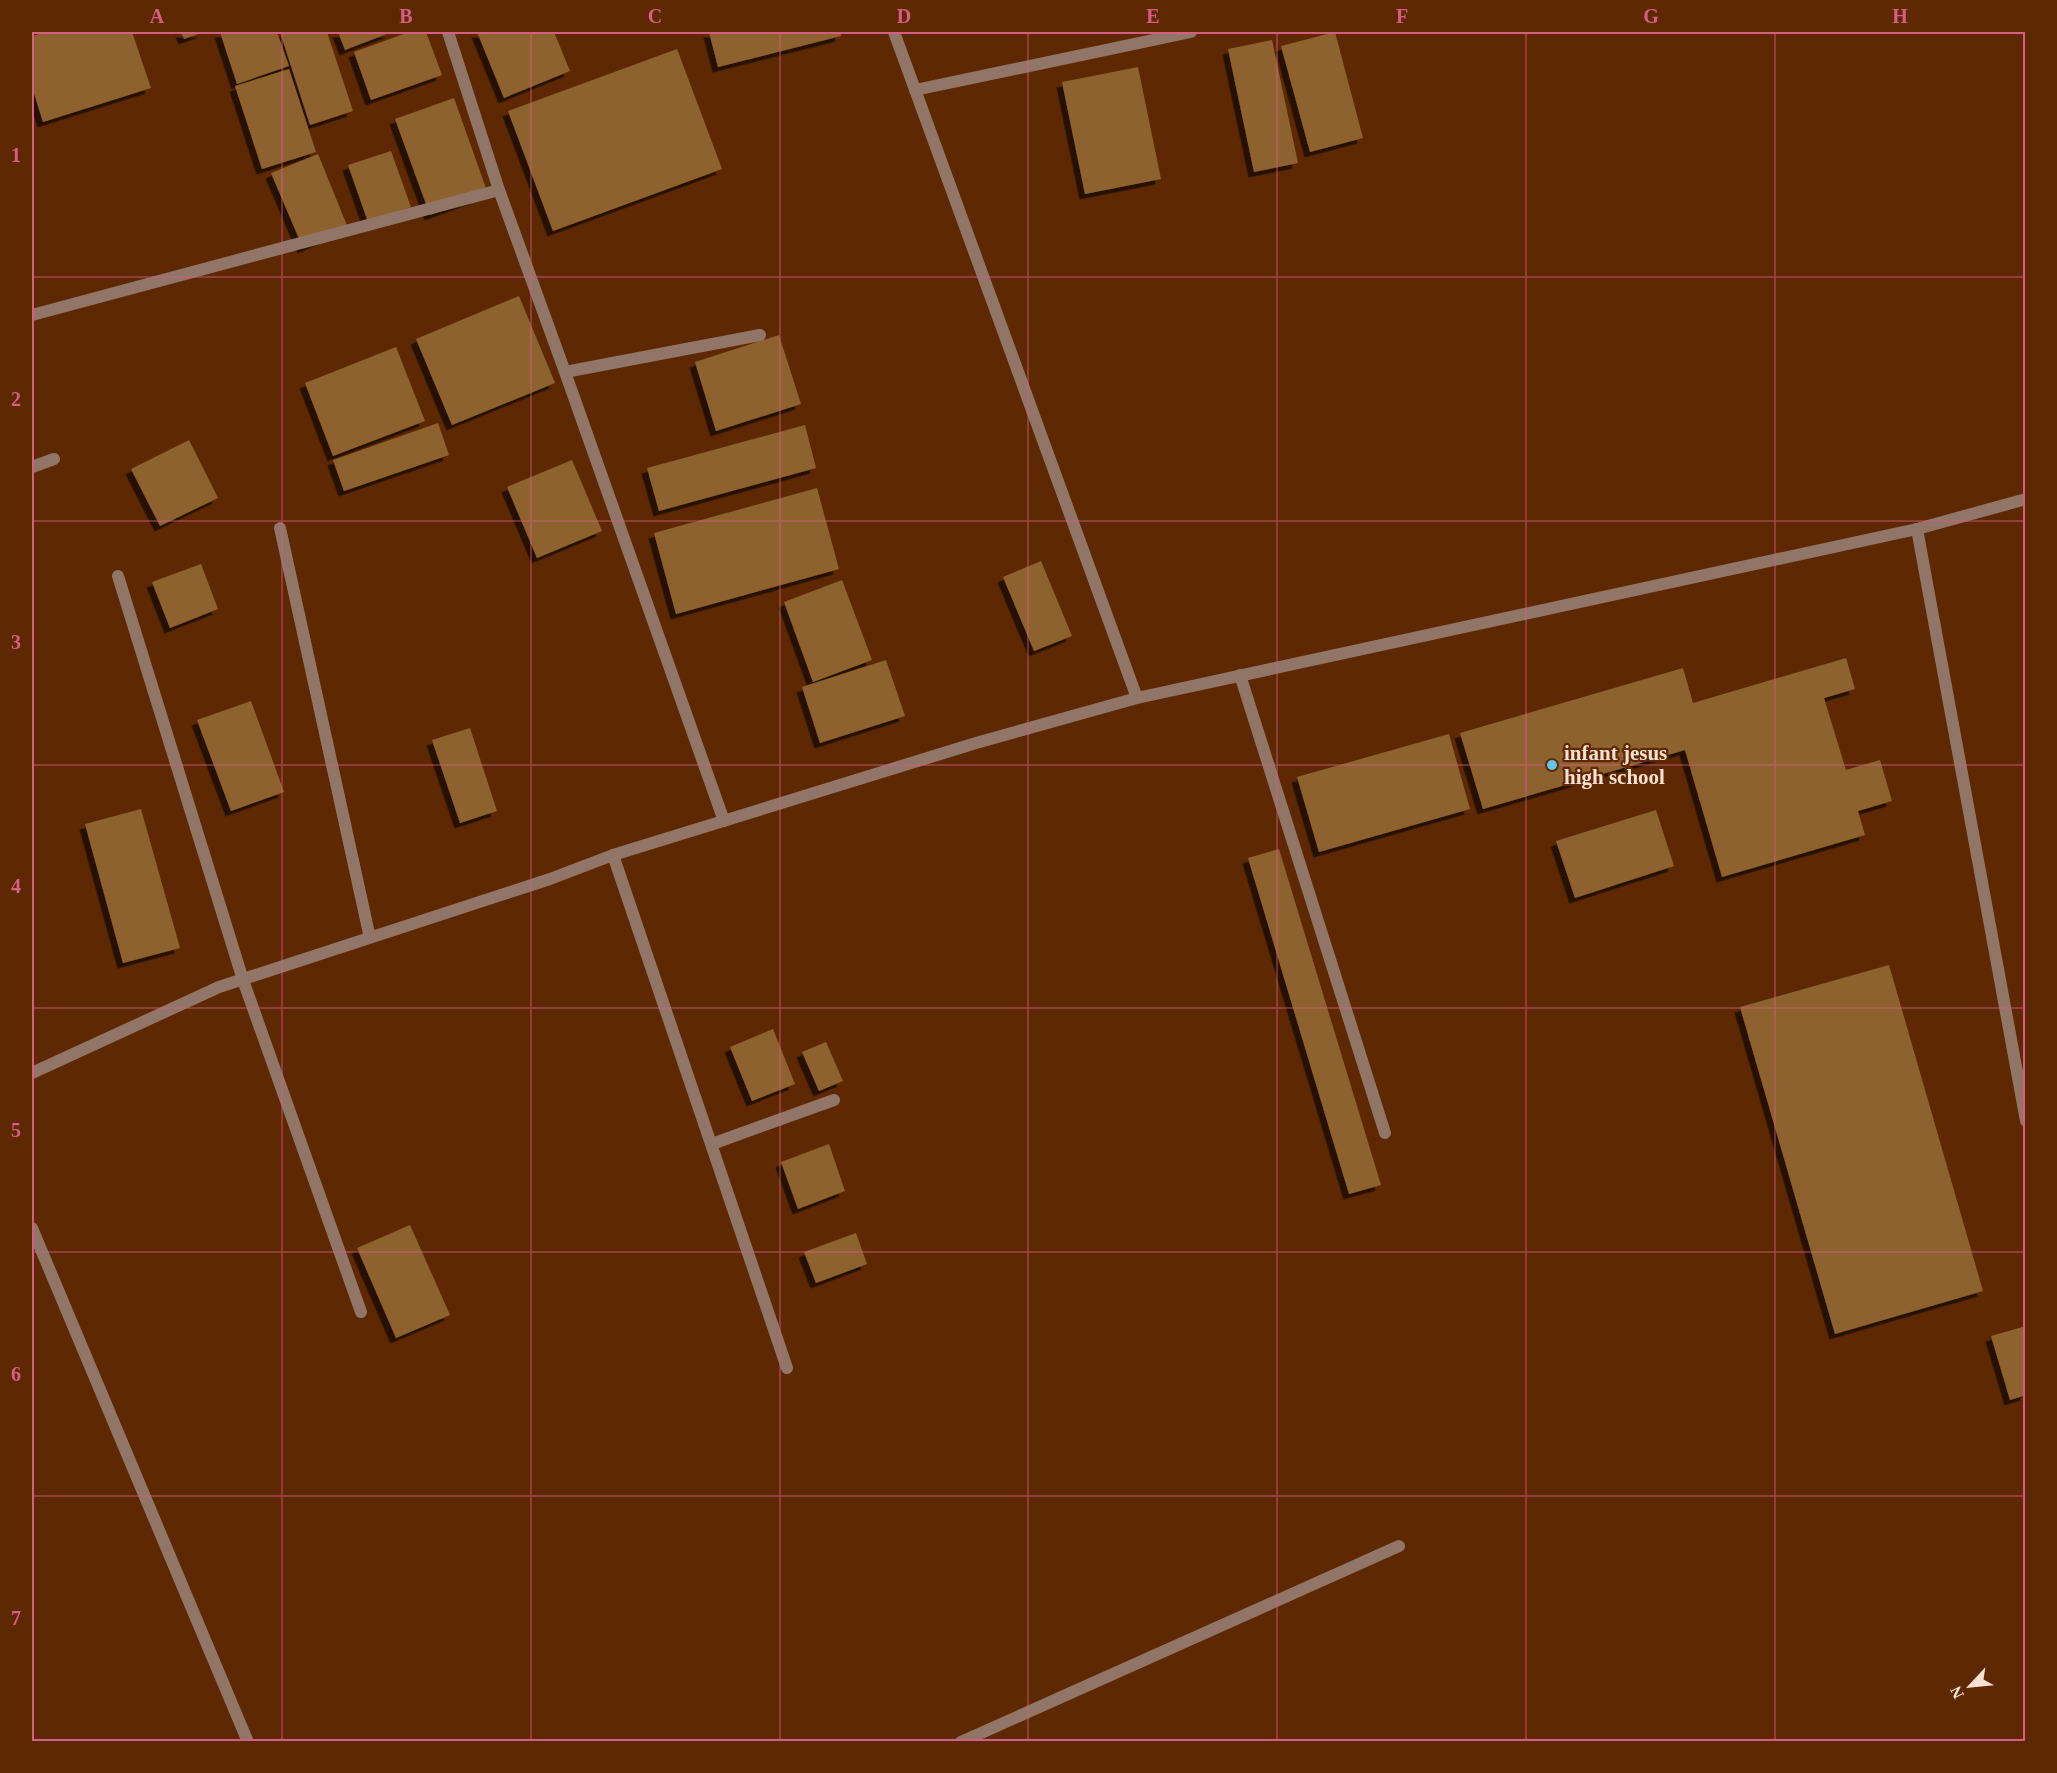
<svg xmlns="http://www.w3.org/2000/svg" width="2057" height="1773" font-family="Georgia,serif">
	<style>
		.building { fill: #8d622d; filter: url(#shadow) }
		.lines { fill: none; stroke-linecap: round; stroke-linejoin: round }
		.lane { stroke: #917667; stroke-width: 12 }
		.street { stroke: #917667; stroke-width: 12 }
		.grid { fill: none; stroke: #d65e85; stroke-width: 1.5; stroke-opacity: 0.55 }
		.poi-dot { fill: #66c4ef; stroke: #5e2902; stroke-width: 2 }
		.labels { text-anchor: middle; stroke-width: 4.5; stroke-linejoin: round; paint-order: stroke }
		.poi-label { font-size: 21px; font-weight: bold; fill: #fce1d2; stroke: #5e2902; text-anchor: start }
		.neatline { fill: none; stroke: #d65e85; stroke-width: 2 }
		.grid-label { font-size: 20px; text-anchor: middle; font-weight: bold; fill: #d65e85 }
	</style>
	<defs>
		<filter id="shadow"><feDropShadow dx="-5.5" dy="5.5" stdDeviation="0" flood-color="#0009"/></filter>
	</defs>
	<rect width="100%" height="100%" fill="#5e2902"/>
	<path class="building" d="M46 32H132L151 88 43 122 32 87V36Z
		M181 32H204L184 39Z
		M220 32H277L289 66 237 84Z
		M280 32H327L353 111 310 125Z
		M338 32H392L345 50Z
		M409 32H426L442 75 371 100 354 52Z
		M477 32H554L570 71 504 98Z
		M709 32H840L841 36 718 67Z
		M1335 32 1363 138 1310 152 1281 46Z
		M1272 40 1298 163 1254 172 1228 49Z
		M677 49 722 169 553 231 508 111Z
		M1138 67 1161 179 1085 194 1062 82Z
		M289 69 316 152 262 169 235 86Z
		M454 98 488 194 430 215 395 119Z
		M391 151 411 207 368 222 348 165Z
		M318 154 348 228 303 248 271 173Z
		M519 296 555 383 452 425 416 339Z
		M779 335 801 404 716 431 695 362Z
		M396 347 425 421 333 456 305 383Z
		M438 423 449 455 344 491 333 460Z
		M805 425 816 468 659 511 647 468Z
		M189 440 218 498 160 526 131 469Z
		M572 460 602 531 537 558 507 487Z
		M817 488 839 569 676 614 654 533Z
		M1041 561 1072 636 1034 651 1003 577Z
		M201 564 218 609 170 628 152 582Z
		M842 580 872 660 813 682 784 602Z
		M1846 658 1855 689 1824 698 1846 770 1880 760 1892 801 1858 811 1865 835 1722 877 1685 750 1483 809 1460 733 1683 668 1693 703Z
		M886 660 905 716 820 743 802 687Z
		M251 701 284 792 231 811 197 720Z
		M470 728 497 811 460 823 432 740Z
		M1449 734 1470 809 1319 852 1297 777Z
		M141 809 180 948 123 963 85 824Z
		M1656 810 1674 866 1575 898 1556 841Z
		M1279 849 1381 1185 1349 1194 1248 858Z
		M1889 965 1983 1291 1835 1334 1740 1007Z
		M773 1029 795 1084 752 1101 730 1047Z
		M826 1042 843 1081 819 1091 802 1052Z
		M829 1144 845 1191 798 1209 781 1162Z
		M410 1225 450 1315 396 1338 357 1248Z
		M856 1233 867 1264 816 1283 804 1252Z
		M2026 1326V1395L2010 1400 1991 1336Z"/>
	<g class="lines">
		<path class="lane" d="M915 90 1191 32
			M1917 529 2026 1121
			M1240 675 1385 1133
			M613 855 787 1368
			M243 980 361 1312
			M712 1144 834 1100"/>
		<path class="street" d="M448 32 499 190 565 372 724 821
			M894 32 1137 698
			M32 315 499 190
			M565 372 760 335
			M32 467 54 459
			M280 528 370 938
			M118 576 243 980
			M32 1073 219 987 550 879 613 855 976 743 1137 698 1917 529 2026 499
			M32 1228 248 1742
			M961 1742 1399 1546"/>
	</g>
	<path class="grid" d="M282 32V1742M531 32V1742M780 32V1742M1028 32V1742M1277 32V1742M1526 32V1742M1775 32V1742M32 277H2026M32 521H2026M32 765H2026M32 1008H2026M32 1252H2026M32 1496H2026"/>
	<circle class="poi-dot" cx="1552" cy="765" r="6"/>
	<g class="labels">
		<g class="poi-label">
			<text x="1564" y="760">infant jesus<tspan x="1564" dy="24">high school</tspan></text>
		</g>
	</g>
	<rect width="2057" height="1773" fill="none" stroke="#5e2902" stroke-width="66"/>
	<g transform="translate(1970 1686) rotate(244)" stroke="#5e2902" stroke-width="4.5" paint-order="stroke">
	<path d="M0-4.5L10 22L0 15L-10 22Z" fill="#fce1d2"/>
	<text y="-9" font-size="16" font-weight="bold" text-anchor="middle" fill="#fce1d2">N</text>
	</g>
	<rect x="33" y="33" width="1991" height="1707" class="neatline"/>
	<g class="grid-label">
		<text x="157" y="23">A</text>
		<text x="406" y="23">B</text>
		<text x="655" y="23">C</text>
		<text x="904" y="23">D</text>
		<text x="1153" y="23">E</text>
		<text x="1402" y="23">F</text>
		<text x="1651" y="23">G</text>
		<text x="1900" y="23">H</text>
		<text x="16" y="162">1</text>
		<text x="16" y="406">2</text>
		<text x="16" y="649">3</text>
		<text x="16" y="893">4</text>
		<text x="16" y="1137">5</text>
		<text x="16" y="1381">6</text>
		<text x="16" y="1625">7</text>
	</g>
</svg>
